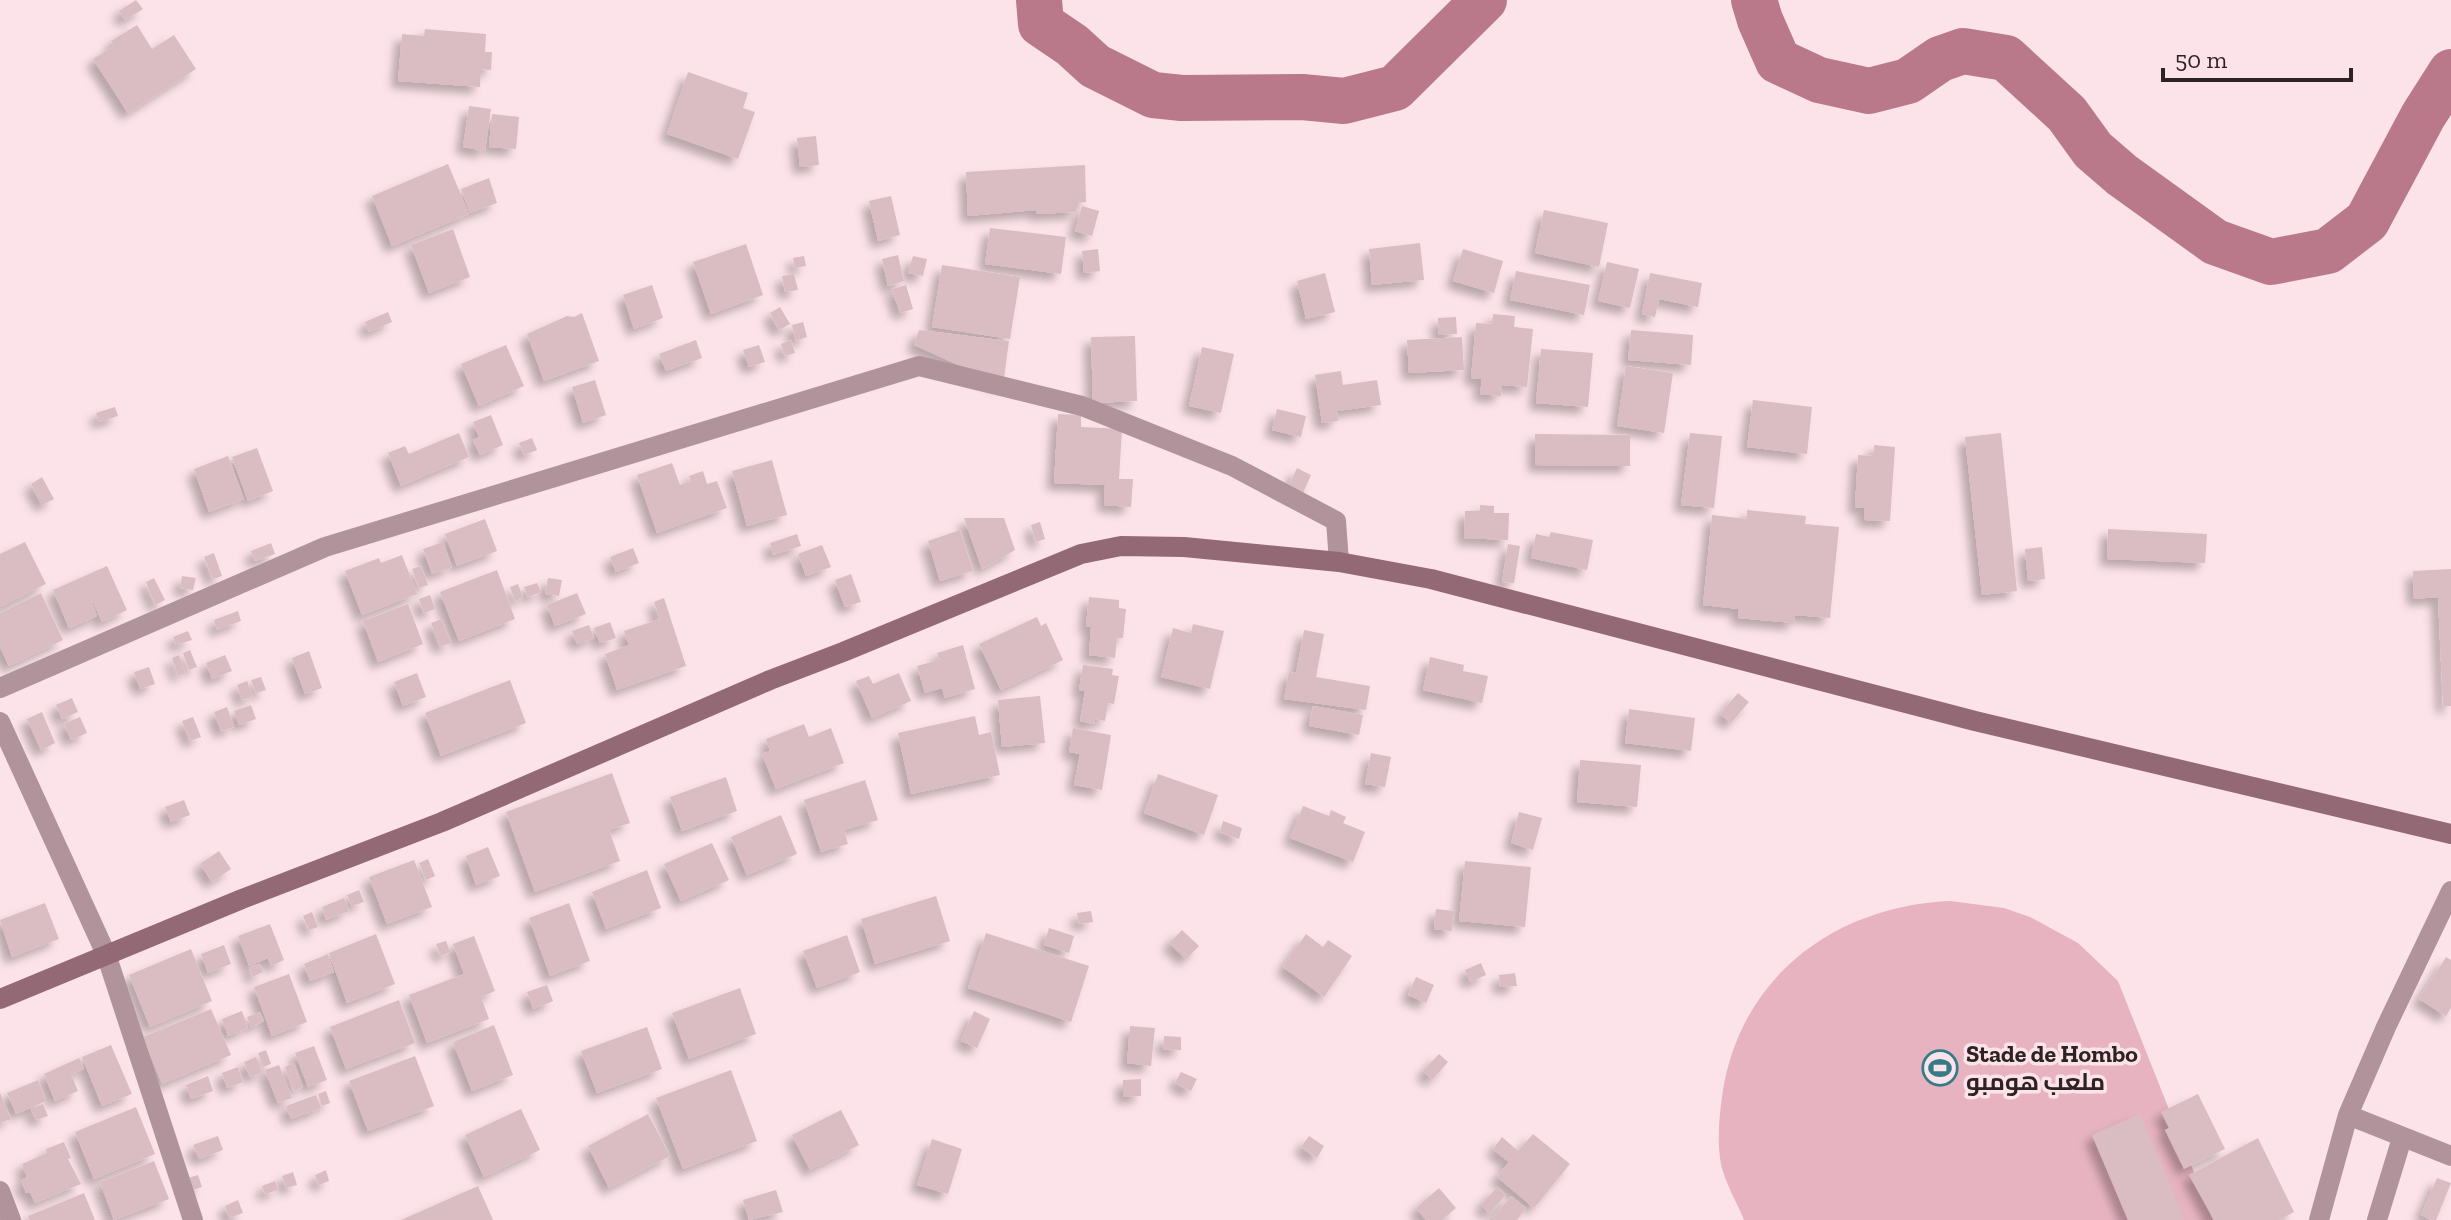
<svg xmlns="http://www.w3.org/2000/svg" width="2451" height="1220" font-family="'Zilla Slab',Cairo,serif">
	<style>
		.green { fill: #e7b3c1 }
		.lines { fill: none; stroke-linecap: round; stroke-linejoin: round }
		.river { stroke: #b9798b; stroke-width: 46 }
		.building { fill: #dabcc3; filter: url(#shadow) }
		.street { stroke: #b1939b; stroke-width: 20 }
		.secondary { stroke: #936975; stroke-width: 20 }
		.labels { text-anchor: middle; stroke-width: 7; stroke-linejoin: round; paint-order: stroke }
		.poi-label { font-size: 24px; font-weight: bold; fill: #2d2225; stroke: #fce3e9; text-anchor: start }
	</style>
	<defs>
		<filter id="shadow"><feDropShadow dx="-7" dy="7" stdDeviation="4" flood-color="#0004"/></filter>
	</defs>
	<rect width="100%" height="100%" fill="#fce3e9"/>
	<path class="green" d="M1950 901 2004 908 2030 917 2078 943 2118 981 2213 1220H1744C1737 1202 1725 1183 1721 1164 1717 1143 1719 1118 1722 1097 1738 978 1834 906 1950 901Z"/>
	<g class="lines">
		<path class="river" d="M1039 0 1041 24 1072 45 1095 66 1153 95 1182 98 1302 97 1344 101 1395 88 1484 0
			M1754 0 1760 20 1778 61 1819 80 1869 91 1908 81 1940 59 1963 51 2006 58 2067 114 2093 150 2122 175 2215 242 2271 262 2328 251 2367 221 2423 116 2451 72"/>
	</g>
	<path class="building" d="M136 0 143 9 125 20 119 11Z
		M137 25 152 49 174 35 196 69 128 113 93 59 114 46 111 41Z
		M425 29 486 34 485 52H492L491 70 481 69 480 87 398 81 402 34 424 36Z
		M688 72 748 93 743 108 755 112 738 159 667 134Z
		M469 106 491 109 485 151 463 147Z
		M492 114 519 117 516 149 489 147Z
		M816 136 819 165 800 167 797 138Z
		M448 164 469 214 392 246 372 196Z
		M1085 165 1086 202 1076 203V212L1036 214V210L968 216 966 172Z
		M489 178 497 203 470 213 461 189Z
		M891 196 900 235 878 241 869 201Z
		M1082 206 1099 211 1092 236 1075 231Z
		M1544 210 1608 223 1599 267 1535 253Z
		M990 228 1066 237 1061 274 985 264Z
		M453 229 470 277 429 293 411 245Z
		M1420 243 1424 280 1372 285 1369 249Z
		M746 244 763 295 711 314 693 262Z
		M1098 249 1100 271 1084 273 1082 251Z
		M1463 249 1503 261 1494 293 1453 281Z
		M898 255 904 281 888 286 882 259Z
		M804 256 806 266 795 268 793 258Z
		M913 256 927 259 923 276 908 273Z
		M1607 262 1639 269 1630 308 1598 301Z
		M942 265 1020 277 1010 339 932 327Z
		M1516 271 1590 285 1584 315 1510 300Z
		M1325 273 1335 312 1306 319 1297 281Z
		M1650 273 1702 283 1698 307 1659 299 1655 317 1642 314Z
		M794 274 798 290 785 292 782 276Z
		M652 285 663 318 634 329 623 295Z
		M906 285 913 309 900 313 892 289Z
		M780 307 790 324 779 330 770 313Z
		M388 312 392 322 369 332 365 322Z
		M582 313 599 361 544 381 527 334 567 316 574 317Z
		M1493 314 1515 316 1514 327 1533 329 1527 387 1502 385 1501 396 1480 394 1482 379 1471 378 1476 323 1492 324Z
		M1456 317 1457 334 1439 335 1438 318Z
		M803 322 807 337 796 341 792 325Z
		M919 330 1009 341 1003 385 914 345Z
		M1631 330 1693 335 1691 365 1628 360Z
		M1135 336 1137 401 1093 403 1091 337Z
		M1462 337 1464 370 1409 373 1407 340Z
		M696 340 702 358 666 371 659 354Z
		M791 340 795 353 785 356 781 344Z
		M506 345 524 386 479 406 461 364Z
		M759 345 765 362 749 367 743 350Z
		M1202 347 1234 354 1221 413 1189 406Z
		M1541 349 1593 353 1588 407 1536 403Z
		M1626 366 1673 373 1664 433 1617 426Z
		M1341 371 1343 385 1377 380 1381 405 1337 411 1338 421 1322 423 1315 375Z
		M595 380 606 415 583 423 572 387Z
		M1753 400 1812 407 1807 454 1747 447Z
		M115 407 118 416 99 422 96 413Z
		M1277 409 1306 416 1301 437 1272 430Z
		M1058 414 1081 415V427L1122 429 1119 479H1133L1131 507 1104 505 1105 485 1054 483Z
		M491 415 503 445 480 455 473 440 479 437 473 422Z
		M459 433 469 457 401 486 388 453 405 446 409 454Z
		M1690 433 1722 436 1714 508 1681 505Z
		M2001 433 2017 591 1982 595 1965 437Z
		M1535 434 1630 435V466L1535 465Z
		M532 438 537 450 524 455 519 443Z
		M1874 445 1895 447 1890 521 1864 520 1865 508 1855 507 1858 455 1873 456Z
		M257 448 273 491 248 501 232 457Z
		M228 456 244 499 209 512 194 469Z
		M772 460 787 515 747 526 732 471Z
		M672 463 680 485 691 481 689 476 703 471 707 484 717 481 727 508 657 533 637 475Z
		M1297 468 1311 475 1302 495 1287 489Z
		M42 477 54 499 42 505 31 484Z
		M1480 505 1494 506V513H1509L1508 540 1464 538 1465 511H1480Z
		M1747 510 1806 516 1805 524 1839 527 1830 618 1795 615 1794 623 1738 618 1739 609 1703 605 1712 515 1747 519Z
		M964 518H1004L1015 550 982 569Z
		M485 519 497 551 457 566 445 534Z
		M1040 522 1045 539 1036 542 1031 525Z
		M2108 529 2207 534 2205 563 2107 559Z
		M960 530 973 571 940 581 928 541Z
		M1551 532 1593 540 1587 570 1531 558 1536 534 1549 537Z
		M797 534 801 546 773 555 770 543Z
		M25 542 46 584 0 607V554Z
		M443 542 452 567 432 574 423 549Z
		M271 543 275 554 255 561 251 551Z
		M1508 544 1520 546 1514 583 1502 582Z
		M822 545 831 567 806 576 798 554Z
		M2042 547 2045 579 2028 581 2025 549Z
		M633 548 639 563 616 572 610 557Z
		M214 553 222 576 213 579 204 557Z
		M402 555 417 594 362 615 345 571 379 558 381 563Z
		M107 566 127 610 102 622 88 591 97 616 69 628 53 590Z
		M421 566 428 585 419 588 412 569Z
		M2451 569V706H2443L2438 597 2414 599 2413 571Z
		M497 570 515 619 459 641 440 592Z
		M851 574 861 602 845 607 835 580Z
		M182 576 196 578 193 590 180 588Z
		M154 578 165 600 155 605 146 582Z
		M548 578 562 580 559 596 545 594Z
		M537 583 541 592 528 597 524 587Z
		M518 584 523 598 515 601 510 587Z
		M41 593 63 640 9 666 0 647V613Z
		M577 593 586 614 555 626 547 605Z
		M430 595 435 609 424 613 419 599Z
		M1089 597 1119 600V608L1126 609 1123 638H1117L1115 658 1089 655 1091 627 1086 626Z
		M664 598 686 666 617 690 605 654 629 645 624 631 660 619 654 602Z
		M408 604 423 644 378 662 363 621Z
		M238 611 241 621 217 630 214 620Z
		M1037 617 1041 626 1046 623 1063 660 1001 690 979 644Z
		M442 619 451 643 440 647 431 623Z
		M610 622 616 638 600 643 594 628Z
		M1193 624 1224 631 1210 689 1161 677 1173 628 1191 633Z
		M589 625 594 638 577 644 572 631Z
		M1304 630 1324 634 1316 677 1370 686 1366 710 1284 699 1289 672 1296 673Z
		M188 631 192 640 176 645 173 637Z
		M963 645 975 689 945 698 942 688 925 693 917 666 939 660 937 653Z
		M190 650 197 667 189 670 183 653Z
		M309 651 322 688 305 694 292 658Z
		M179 655 185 673 178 676 172 658Z
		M225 655 232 671 212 679 206 663Z
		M1430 657 1464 665 1463 671 1488 676 1482 703 1423 690Z
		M1083 665 1113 669 1112 675 1119 676 1114 704 1108 703 1105 721 1095 719 1094 724 1080 721 1085 691 1079 690Z
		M149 667 155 684 140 689 134 672Z
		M417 673 426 697 403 706 394 682Z
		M899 673 911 701 872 718 856 681 869 676 873 684Z
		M261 677 266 690 256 693 251 680Z
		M510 680 526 723 441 756 425 713Z
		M247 681 253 696 242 700 237 685Z
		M1738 693 1749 702 1731 723 1720 714Z
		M1040 696 1045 743 1002 747 998 700Z
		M72 698 78 712 62 719 56 705Z
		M251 705 256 719 239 725 234 711Z
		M1313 706 1363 715 1359 735 1309 726Z
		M227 707 234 727 221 731 214 712Z
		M1629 709 1695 718 1691 751 1625 743Z
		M42 712 55 743 41 750 27 719Z
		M975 716 979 735 991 732 1000 775 911 794 898 733Z
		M80 717 87 733 71 740 64 724Z
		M193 717 201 737 190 741 182 721Z
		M804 724 809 737 831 728 844 763 776 789 762 754 770 751 766 739Z
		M1073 728 1111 735 1102 790 1074 785 1080 754 1069 752Z
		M1371 753 1391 757 1385 787 1365 784Z
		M1580 760 1641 765 1637 807 1577 802Z
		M612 773 630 823 609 830 620 861 535 892 506 812Z
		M1158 774 1218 795 1204 835 1144 813Z
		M726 777 737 811 682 831 670 797Z
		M865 780 878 820 844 830 848 844 821 852 804 800Z
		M184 800 190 815 171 822 165 807Z
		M1303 806 1329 816 1331 810 1346 817 1343 823 1365 832 1353 862 1290 838Z
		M1519 812 1542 818 1533 850 1511 843Z
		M781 815 797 854 747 875 731 837Z
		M1223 821 1242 828 1239 839 1220 832Z
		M712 843 729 880 681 901 664 864Z
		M488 847 500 876 476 885 466 856Z
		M219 851 231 869 212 882 200 864Z
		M428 859 435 876 426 880 419 863Z
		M414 860 432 907 387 924 369 877Z
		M1465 861 1531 867 1525 927 1459 921Z
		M647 870 661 908 606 929 592 892Z
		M359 890 364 902 352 906 347 895Z
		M936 896 950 941 875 964 861 919Z
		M344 898 349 911 326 920 322 907Z
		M45 903 59 939 12 957 0 920Z
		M569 903 590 961 550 976 529 918Z
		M1436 909 1454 911 1452 931 1434 929Z
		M1091 911 1093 922 1079 924 1077 913Z
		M312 912 318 927 309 930 303 916Z
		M270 924 284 960 271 966 268 958 249 966 238 936Z
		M1049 928 1074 936 1069 953 1044 945Z
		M1182 930 1199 946 1186 959 1169 943Z
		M986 933 1089 966 1071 1022 968 988Z
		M376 934 395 984 347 1003 329 953Z
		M1306 934 1323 947 1328 940 1352 956 1324 997 1283 967Z
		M847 935 860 972 817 988 803 951Z
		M474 936 495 991 481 997 489 1019 427 1043 409 995 464 974 453 944Z
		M446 941 450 952 441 956 436 944Z
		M224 945 231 964 208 973 201 954Z
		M191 949 212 1001 150 1027 129 975Z
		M328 954 334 972 310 981 304 964Z
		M2446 957 2451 960V1008L2446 1016 2419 999Z
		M1481 963 1486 975 1470 982 1465 970Z
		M260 964 263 972 252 977 249 968Z
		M1515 973 1517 986 1500 987 1499 975Z
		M289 974 307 1022 272 1036 254 987Z
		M1416 977 1434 985 1426 1003 1408 995Z
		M547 985 553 1001 533 1009 527 992Z
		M740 988 756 1034 689 1059 672 1013Z
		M399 1000 415 1043 346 1069 330 1027Z
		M211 1009 231 1055 162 1084 143 1037Z
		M242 1011 248 1028 228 1036 222 1019Z
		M974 1011 990 1019 977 1048 961 1041Z
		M260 1012 264 1021 251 1027 247 1017Z
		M494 1025 513 1075 472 1091 453 1042Z
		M1130 1026 1155 1028 1151 1066 1127 1063Z
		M647 1027 662 1069 597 1093 581 1051Z
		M1164 1036 1181 1037V1050L1163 1049Z
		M111 1045 132 1094 102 1106 82 1057Z
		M314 1046 327 1080 308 1087 295 1053Z
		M266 1050 271 1064 263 1067 258 1053Z
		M1439 1054 1448 1062 1432 1080 1423 1071Z
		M415 1056 434 1106 368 1131 349 1081Z
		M256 1057 262 1073 250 1077 244 1062Z
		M79 1058 84 1069 71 1074 78 1091 55 1101 44 1074Z
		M294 1063 303 1087 294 1091 285 1067Z
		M279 1065 292 1098 278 1103 265 1070Z
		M238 1067 243 1082 227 1088 222 1073Z
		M731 1070 757 1141 683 1169 656 1098Z
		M1181 1072 1197 1079 1191 1091 1175 1083Z
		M208 1076 213 1091 191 1099 186 1085Z
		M1141 1079V1096L1123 1097V1080Z
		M38 1080 46 1101 16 1114 7 1093Z
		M326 1091 330 1103 322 1106 318 1094Z
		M0 1093 11 1119 0 1123Z
		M2198 1094 2225 1149 2184 1169 2165 1130 2169 1128 2161 1112Z
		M316 1095 321 1108 291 1119 286 1106Z
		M43 1104 48 1116 36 1120 31 1109Z
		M136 1107 155 1154 94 1179 75 1132Z
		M521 1109 540 1150 484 1177 465 1135Z
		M841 1110 859 1145 810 1170 792 1135Z
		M648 1114 670 1156 609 1188 588 1146Z
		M2140 1114 2184 1218 2179 1220H2128L2092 1135Z
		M1533 1134 1570 1164 1534 1208 1497 1177 1509 1162 1493 1149 1502 1137 1518 1151Z
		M218 1136 223 1150 199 1159 193 1145Z
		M1309 1136 1324 1146 1317 1158 1301 1147Z
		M2258 1138 2294 1212 2279 1220H2214L2189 1175Z
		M932 1139 962 1149 948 1194 917 1185Z
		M64 1142 71 1158 68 1159 81 1184 35 1203 30 1192 26 1193 21 1180 27 1177 22 1164 47 1153 46 1149Z
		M154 1161 169 1199 114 1220 100 1182Z
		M326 1170 329 1181 319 1185 315 1175Z
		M293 1172 297 1185 286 1188 282 1176Z
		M198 1175 202 1187 190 1191 185 1179Z
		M2437 1178 2451 1183 2436 1220H2432L2421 1215Z
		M275 1181 278 1190 265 1194 262 1186Z
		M478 1186 493 1220H401Z
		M1497 1187 1506 1195 1490 1213 1481 1205Z
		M1439 1188 1456 1208 1442 1220H1426L1416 1208Z
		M776 1190 783 1212 749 1220 743 1200Z
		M84 1193 95 1220H30L28 1216Z
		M1511 1196 1526 1208 1517 1220H1496L1493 1218Z
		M238 1200 243 1213 229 1218 225 1206Z"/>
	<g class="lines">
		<path class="street" d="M0 688 325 547 919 366 1082 406 1232 466 1336 521 1339 562
			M0 722 106 954 193 1220
			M2348 1115 2451 1156
			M0 1191 11 1220
			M2319 1220 2348 1115 2386 1027 2451 891
			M2377 1220 2402 1138"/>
		<path class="secondary" d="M0 999 242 899 442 822 770 680 843 652 1081 554 1121 546 1184 547 1339 562 1431 579 1975 721 2451 834"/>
	</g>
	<defs>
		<symbol id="stadium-ring" viewBox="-11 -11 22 22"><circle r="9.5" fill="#fce3e9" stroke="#367c88" stroke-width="1.5"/><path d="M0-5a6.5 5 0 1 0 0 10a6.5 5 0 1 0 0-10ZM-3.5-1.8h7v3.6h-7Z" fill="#367c88"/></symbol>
	</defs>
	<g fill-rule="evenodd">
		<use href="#stadium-ring" x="1920" y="1048" width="40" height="40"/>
	</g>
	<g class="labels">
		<g class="poi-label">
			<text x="1966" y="1062">Stade de Hombo<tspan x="1966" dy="28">ملعب هومبو</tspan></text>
		</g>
	</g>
	<path d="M2163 68v12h188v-12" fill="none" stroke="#2d2225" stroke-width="4"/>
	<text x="2175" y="68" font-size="24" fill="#2d2225" stroke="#fce3e9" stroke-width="6" paint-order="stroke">50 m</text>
</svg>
